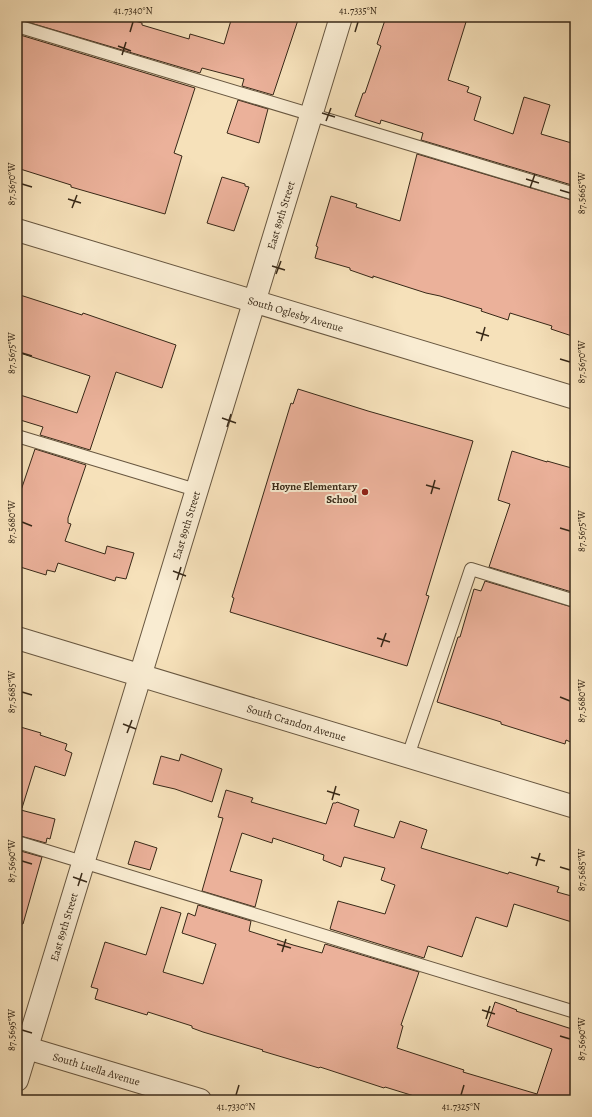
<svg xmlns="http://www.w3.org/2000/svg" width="592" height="1117" font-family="Alegreya,serif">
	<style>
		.building { fill: #ebb19a; stroke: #382918 }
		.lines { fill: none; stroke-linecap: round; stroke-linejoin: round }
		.lane-casing { stroke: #685740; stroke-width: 14 }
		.street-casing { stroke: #685740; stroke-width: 24 }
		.lane { stroke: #f9ecd2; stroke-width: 12 }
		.street { stroke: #f9ecd2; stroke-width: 22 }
		.ticks { fill: none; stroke: #382918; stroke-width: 1.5 }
		.poi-dot { fill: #8f2418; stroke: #f9ecd2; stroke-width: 1.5 }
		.labels { text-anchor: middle; stroke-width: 4; stroke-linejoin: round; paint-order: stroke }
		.street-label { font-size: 11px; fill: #382918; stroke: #f9ecd2 }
		.poi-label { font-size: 11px; font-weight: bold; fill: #382918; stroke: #f9ecd2; text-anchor: end }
		.neatline { fill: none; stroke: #382918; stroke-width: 1.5 }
		.ticks-label { font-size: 10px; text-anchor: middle; fill: #382918 }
	</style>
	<rect width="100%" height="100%" fill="#f6e1ba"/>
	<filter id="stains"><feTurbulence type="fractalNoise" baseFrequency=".005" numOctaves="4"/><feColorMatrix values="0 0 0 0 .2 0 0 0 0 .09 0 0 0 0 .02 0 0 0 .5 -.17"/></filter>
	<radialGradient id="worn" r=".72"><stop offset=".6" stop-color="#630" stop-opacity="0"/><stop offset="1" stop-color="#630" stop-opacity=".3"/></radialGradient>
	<path class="building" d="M17 17H121L142 23V25L189 39 190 34 224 44 232 17H299L273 95 242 86 244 79 202 68 200 73 17 19Z
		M386 17H448L466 22 448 80 469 87 467 92 481 97 474 120 513 134 524 97 550 105 541 134 575 144V186L421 140 423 133 381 120 380 124 355 116 363 93H365L381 46 377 44Z
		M17 34 195 88 174 153 182 156 165 214 71 187V185L17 168Z
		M238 100 268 109 259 143 227 133Z
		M417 154 575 201V337L551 329 552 326 510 313 508 320 481 311 482 309 440 296 426 293 373 276V278L350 270V268L315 258 318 247 316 246 331 196 357 204 356 207 400 221Z
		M222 177 245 184V186L249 187 234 231 207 223Z
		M17 294 82 315 83 313 176 345 162 388 116 372 90 450 40 435 43 427 17 419V394L77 413 90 376 17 352Z
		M298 389 368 411 473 441 426 595 429 596 407 666 230 612 234 598 232 597 291 403 293 404Z
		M35 449 86 465 68 518V523L71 524 65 541 105 554 107 546 134 553 126 579 116 577 115 581 58 563 55 572 47 570 46 575 17 566V502Z
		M512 451 547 462V461L575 469V593L489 567 510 504 498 500Z
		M485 581 575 608V744L566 740 565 744 501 724V722L437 702 458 637H460L474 589 481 591Z
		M17 726 41 733 40 735 67 744 65 750 72 753 65 776 35 766 22 808 17 807Z
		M181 754 222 769 212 802 175 789 153 784 161 756 179 761Z
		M226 790 253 798 251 802 326 824 333 803H336L337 802 359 810 354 826 394 838 400 821 427 830 421 848 508 874 509 872 559 887 557 892 575 897V923L514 904 507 927 476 917 462 957 428 946 424 958 330 929 338 901 385 914 395 885 381 880 385 868 344 857 341 867 323 860 324 855 273 838 272 843 242 833 230 871 262 880 255 907 202 891 223 818 218 817Z
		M17 809 55 819 50 839 47 838 46 843 17 835Z
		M135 841 157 848 150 870 128 864Z
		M17 850 42 857 23 924 17 923Z
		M198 905 251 921 249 931 293 945 322 953 325 944 419 972 401 1025 403 1026 397 1048 464 1070 463 1072 537 1094 552 1049 487 1026 495 1002 517 1010 516 1011 575 1030V1100H427L385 1087 384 1088 320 1067 319 1068 262 1051 263 1050 203 1032 192 1028V1026L148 1012 147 1015 95 999 98 989 91 987 105 942 146 955 161 907 181 913 163 972 203 984 216 944 182 933 188 913 195 916Z"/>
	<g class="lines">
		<defs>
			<path id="lane" d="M17 26 575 194
				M17 436 196 490
				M408 756 471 569 575 601
				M17 842 575 1012"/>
			<g id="street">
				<path id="s1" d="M17 230 575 398"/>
				<path id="s2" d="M17 638 575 807"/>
				<path id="s3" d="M17 1045 200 1100"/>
				<path id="s4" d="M17 1080 341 17"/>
			</g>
		</defs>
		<use href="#lane" class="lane-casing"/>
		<use href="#street" class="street-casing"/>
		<use href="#lane" class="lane"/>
		<use href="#street" class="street"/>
	</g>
	<path class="ticks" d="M130 32 133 22M355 32 358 22M118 46 131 51M122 55 126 42M322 113 335 117M326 121 331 108M526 179 539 183M22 184 32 187M530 188 535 174M560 190 570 193M68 199 81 203M72 208 77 195M272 266 285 270M276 274 281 261M476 332 489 336M481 341 485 327M22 353 32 356M560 359 570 362M222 418 236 423M227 427 231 414M426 485 440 489M431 494 435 480M22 522 32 526M560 528 570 531M173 571 186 576M177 580 181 567M377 638 390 642M381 647 386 633M22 692 32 695M560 697 570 701M123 724 136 729M127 733 132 720M327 791 340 795M332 800 336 786M531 857 545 861M22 861 32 864M536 866 540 853M560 867 570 870M73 877 87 882M78 886 82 873M277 944 291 948M282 952 286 939M482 1010 495 1014M486 1019 490 1006M22 1030 32 1033M560 1036 570 1039M236 1095 239 1085M461 1095 464 1085"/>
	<circle class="poi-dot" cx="365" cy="492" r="4"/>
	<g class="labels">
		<g class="street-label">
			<text dy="4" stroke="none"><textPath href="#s4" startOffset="904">East 89th Street</textPath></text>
			<text dy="4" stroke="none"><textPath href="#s1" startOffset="291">South Oglesby Avenue</textPath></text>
			<text dy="4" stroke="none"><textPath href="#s4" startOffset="580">East 89th Street</textPath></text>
			<text dy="4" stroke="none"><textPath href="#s2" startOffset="292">South Crandon Avenue</textPath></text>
			<text dy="4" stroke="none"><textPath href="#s4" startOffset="160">East 89th Street</textPath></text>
			<text dy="4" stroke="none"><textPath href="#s3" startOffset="83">South Luella Avenue</textPath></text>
		</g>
		<g class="poi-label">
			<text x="357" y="490">Hoyne Elementary<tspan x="357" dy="13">School</tspan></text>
		</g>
	</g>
	<rect width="592" height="1117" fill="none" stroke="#f6e1ba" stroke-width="44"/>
	<rect x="22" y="22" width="548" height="1073" class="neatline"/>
	<g class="ticks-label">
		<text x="133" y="14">41.7340°N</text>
		<text x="358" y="14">41.7335°N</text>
		<text transform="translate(11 184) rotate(-90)" y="4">87.5670°W</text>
		<text transform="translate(581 193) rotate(-90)" y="4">87.5665°W</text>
		<text transform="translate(11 353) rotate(-90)" y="4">87.5675°W</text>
		<text transform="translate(581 362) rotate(-90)" y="4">87.5670°W</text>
		<text transform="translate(11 522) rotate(-90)" y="4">87.5680°W</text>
		<text transform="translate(581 531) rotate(-90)" y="4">87.5675°W</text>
		<text transform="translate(11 692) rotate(-90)" y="4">87.5685°W</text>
		<text transform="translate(581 701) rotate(-90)" y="4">87.5680°W</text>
		<text transform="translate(11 861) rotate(-90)" y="4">87.5690°W</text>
		<text transform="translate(581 870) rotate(-90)" y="4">87.5685°W</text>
		<text transform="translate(11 1030) rotate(-90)" y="4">87.5695°W</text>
		<text transform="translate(581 1039) rotate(-90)" y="4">87.5690°W</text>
		<text x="236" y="1110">41.7330°N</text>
		<text x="461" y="1110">41.7325°N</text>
	</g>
	<rect width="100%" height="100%" filter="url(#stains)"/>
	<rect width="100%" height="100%" fill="url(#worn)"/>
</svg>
